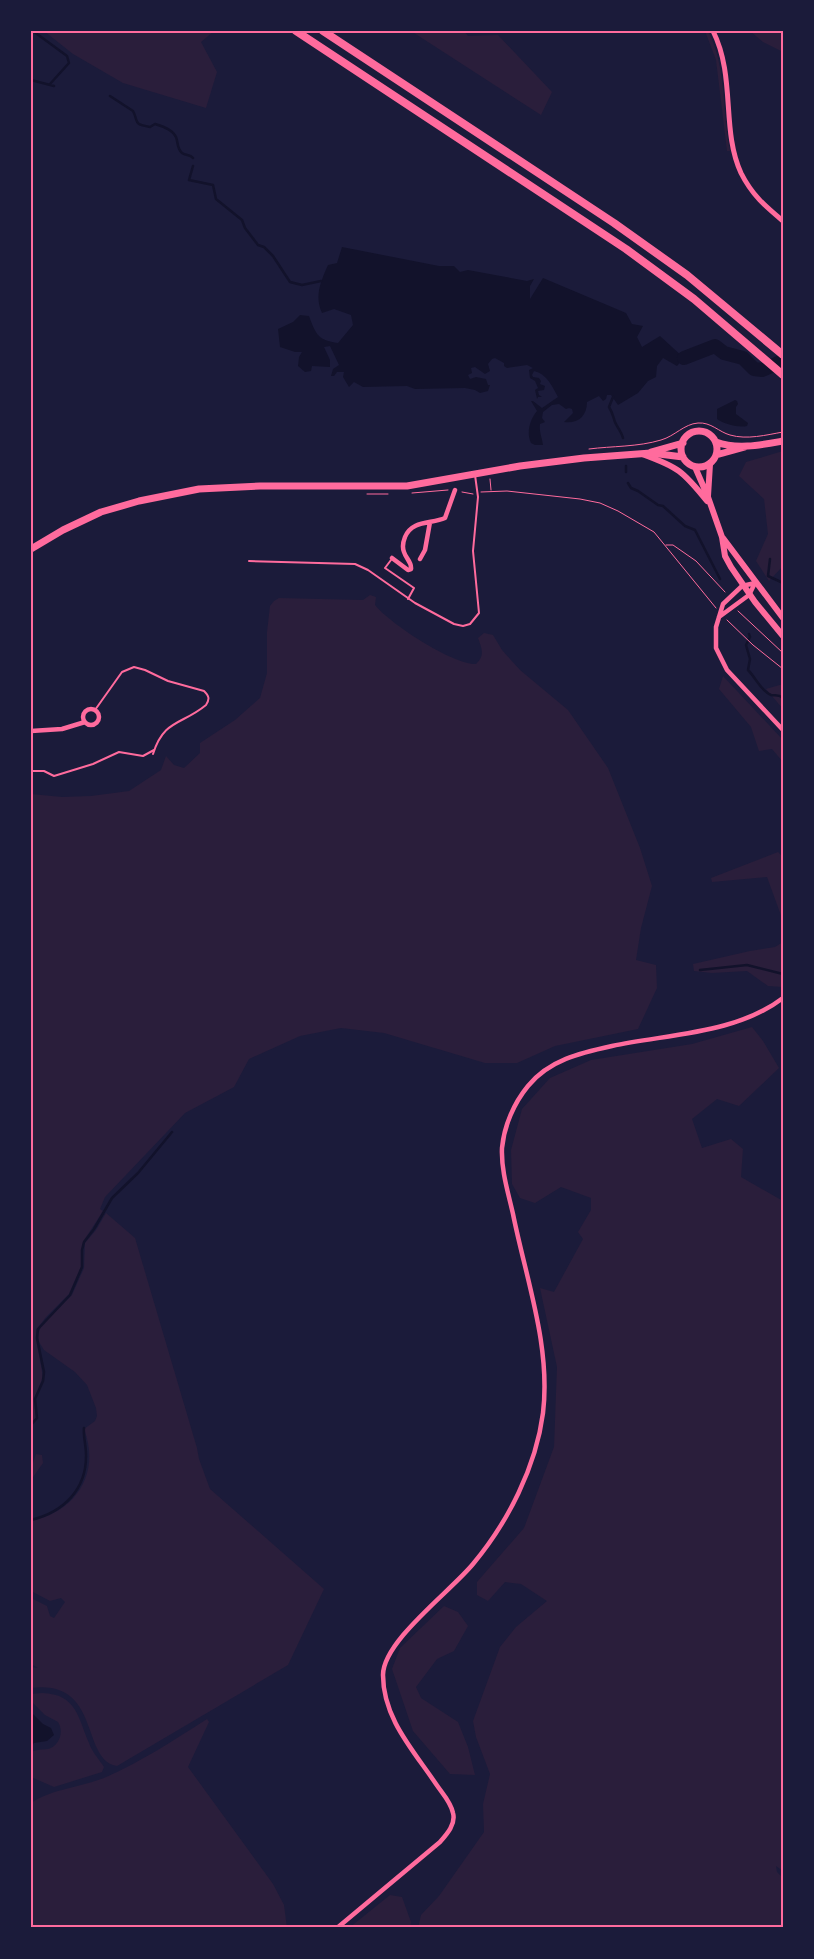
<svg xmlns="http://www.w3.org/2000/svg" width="814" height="1959" font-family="'Source Sans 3',sans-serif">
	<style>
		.green { fill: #2a1e3b }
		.water { fill: #12122b }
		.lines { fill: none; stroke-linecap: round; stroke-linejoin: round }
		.stream { stroke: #12122b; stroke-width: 2.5 }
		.river { stroke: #12122b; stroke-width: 14 }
		.path { stroke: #ff6b9d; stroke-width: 1 }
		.service { stroke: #ff6b9d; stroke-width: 2 }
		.minor { stroke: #ff6b9d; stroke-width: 4.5 }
		.tertiary { stroke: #ff6b9d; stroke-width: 5 }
		.secondary { stroke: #ff6b9d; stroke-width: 6 }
		.primary { stroke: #ff6b9d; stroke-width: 7 }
		.motorway { stroke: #ff6b9d; stroke-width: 8 }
		.neatline { fill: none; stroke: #ff6b9d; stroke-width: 2 }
	</style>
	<rect width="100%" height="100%" fill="#1b1b3a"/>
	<path class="green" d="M44 31H214L201 42 217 72 206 108 123 83 73 54Z
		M411 31H464L468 36 498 35 552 92 541 115Z
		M705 31H708C727 68 722 110 730 151H727L716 60Z
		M750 31H783V52L763 42Z
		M783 451V566L769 581 756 561 768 534 764 499 739 476 746 462Z
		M370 595 376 597 375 605C389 623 453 665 476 664 485 656 482 649 478 638L484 633 493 635 502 650 520 670 568 710 608 768 640 848 652 886 641 928 636 960 656 965 657 988 638 1029 555 1046 517 1063H485L384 1033 341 1028 300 1036 249 1059 234 1087 185 1113 105 1197 100 1209 103 1211 83 1242 81 1267 69 1294 46 1317 36 1330V1339L43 1377 34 1399 36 1418 31 1423V794L62 797 91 796 129 791 161 770 166 756 174 765 184 768 200 753V743L235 720 260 698 267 673V632L270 606 274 601 279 598 363 600Z
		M723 676 783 740V762L772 749 759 751 751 727 719 689Z
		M783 684V709L766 689Z
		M778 852 783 857V921L767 877 712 882 711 878Z
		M783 942V987L768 986 747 971 712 973 694 971 693 964 750 951 775 947Z
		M752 1027 763 1041 779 1068 739 1106 717 1099 692 1119 702 1148 731 1139 743 1149 741 1177 783 1201V1871L776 1866 777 1872 783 1878V1928H418L421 1915 439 1896 484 1832 483 1804 490 1774 476 1737 473 1721 500 1647 516 1627 547 1601 521 1584 505 1582 488 1601 477 1595V1582L524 1528 554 1447 557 1367 540 1288 554 1292 583 1239 578 1232 591 1210V1198L561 1187 535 1203 520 1198 512 1184 511 1150 522 1109 550 1078 591 1060 692 1044Z
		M106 1213 135 1238 197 1448 199 1459 210 1489 324 1589 288 1665 117 1766C80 1760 102 1679 31 1688V1667L38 1668 31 1664V1598L47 1606 50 1616 54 1618 65 1602 61 1598 50 1601 31 1591V1521C76 1512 101 1473 84 1429L95 1421 97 1416 96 1408 87 1385 75 1372 44 1350 39 1342 38 1333 42 1325 72 1295 84 1268 85 1243 96 1230Z
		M36 1454 42 1455 43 1463 31 1480V1469Z
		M444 1606 458 1612 468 1626 454 1651 437 1659 416 1687 421 1698 458 1722 468 1747 475 1775 450 1774 413 1731 392 1669 400 1648Z
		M42 1693C77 1694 78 1718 89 1743 92 1752 99 1759 104 1767L102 1772 54 1787 31 1777 32 1752C37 1749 42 1750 48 1749 60 1746 64 1731 58 1722L45 1715 31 1701V1694Z
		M207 1719 209 1722 188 1767 273 1884 284 1905 287 1928H31V1803C52 1789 81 1787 104 1778 141 1762 174 1740 207 1719Z
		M390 1895 402 1897 411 1922 410 1928H349Z"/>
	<path class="water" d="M342 247 439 266H454L460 272 468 270 527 281 534 279 530 286V299L543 278 626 313 632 324 643 326 637 337 642 347 660 336 684 358 677 366 663 358 657 366 656 377 648 381 638 393 618 405 611 395H607L606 399 603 401 599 396 587 402C587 417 577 424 564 422L573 413 572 409 569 408 566 409 559 404 552 405 543 412 542 418 545 422 540 424C539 432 542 437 543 445H535L531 443C526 433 530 419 537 411L531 401H533L542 408 558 397C552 386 547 374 534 371L532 375 533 377 539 378 541 381 540 384 545 386 544 390 538 391 539 395 542 397H538L537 399 535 390 538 388 535 381 530 378 529 370 533 368 527 365 507 368 504 366V363L495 358 492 359 488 364 490 371 485 374 475 367 471 368 472 373 468 375 470 379 476 377 486 379 488 385H490L488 391 480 393 475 390 465 388 415 389 407 386 363 387 354 382 349 387 343 377 344 372H337L334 376H331L333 369 339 365 330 346 324 347 330 360V367L312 366 311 371 305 372 298 366 299 357 302 352H295L280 347 278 329 293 322 300 315 309 316C316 335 318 340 338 343L353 325 351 315 334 309 322 313C314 296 321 281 328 265L337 263Z
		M735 400 737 401 738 404 736 407V414L748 423 747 426C739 428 724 424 717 419V409Z
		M31 1712 43 1724 51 1728 54 1735 47 1741 34 1743 31 1747Z"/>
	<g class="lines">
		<path class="stream" d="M33 31 67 56 69 63 50 84
			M31 80 54 86
			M110 96 133 111C139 122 132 124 150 127L155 124C162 126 173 130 176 137 178 142 177 149 182 153 186 156 190 154 193 158
			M193 166 189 180 213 185 216 199 242 220 245 228 258 245 264 247 273 256 290 282 302 285 321 281
			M613 397 609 407C612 412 612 413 614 419 615 425 621 430 623 438
			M626 466V472
			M628 483 631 488 638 491 658 505 663 506 685 526 695 530 720 579
			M770 559 768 576 783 583
			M749 634 750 637 746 645 750 659 748 670C756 678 760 690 771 695 776 696 778 694 783 698
			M700 970 747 965 783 974
			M31 1425 37 1418 35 1399 43 1381 44 1372 37 1338 38 1329 70 1295 82 1267V1250L84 1242 94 1229 112 1198 138 1173 172 1132
			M31 1520C64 1512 87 1489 86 1454 86 1446 83 1435 84 1428"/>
		<path class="river" d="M684 358 715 346 724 353 743 358 754 369 762 370 783 361"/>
		<path class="path" d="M589 449C612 446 638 447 661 440 675 436 684 424 698 423 711 422 719 432 730 435 747 440 766 435 783 432
			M490 479 491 490
			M462 492 473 494
			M481 492 507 491 580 499 600 503 618 511 654 532 716 608
			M412 493 448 490
			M367 494H388
			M666 545H673L696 561 725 592
			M738 611 783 653
			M727 620 753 645 783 669"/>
		<path class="service" d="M391 560 385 568 414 588 408 599
			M249 561 355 564 368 570 415 603 454 624 463 626 470 624 479 613 473 551 478 497 475 475
			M95 710 122 672 134 667 145 670 168 681 204 691C209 696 210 699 206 705 182 725 164 719 153 754
			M31 771H44L54 776 93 764 119 752 143 756 154 750"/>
		<path class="minor" d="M392 558 408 570 411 569C412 562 406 559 404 552 402 547 403 542 405 537 412 520 431 524 445 518L455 490
			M420 559 425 550 430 522
			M719 617 749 595 755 583 742 586 723 604 716 627V648L727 670 783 730
			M83 717a8 8 0 1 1 16 0a8 8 0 1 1-16 0Z
			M31 731 62 729 85 722
			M337 1928 440 1842C447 1834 456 1824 453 1813 451 1802 442 1793 436 1784 413 1750 383 1718 383 1675 383 1641 451 1591 473 1564 508 1522 536 1467 543 1413 551 1346 526 1279 513 1214 508 1192 501 1170 502 1148 504 1126 514 1103 528 1086 549 1060 580 1053 612 1046 667 1034 736 1034 783 998"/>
		<path class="tertiary" d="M713 31C736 77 721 130 741 173 752 195 765 206 783 221"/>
		<path class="secondary" d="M642 454C678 467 683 471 707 501
			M695 467 708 497 722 537 725 556 731 567 755 602 783 636
			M708 496 710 464
			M723 538 783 618"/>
		<path class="primary" d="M681 449a18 18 0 1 1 36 0a18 18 0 1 1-36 0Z
			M716 442C737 450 761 445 783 441
			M651 452 683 443
			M716 455 745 447
			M31 549 63 530 101 512 139 501 199 489 260 486H407L520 466 584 458 651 453 683 457"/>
		<path class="motorway" d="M296 31 626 249 694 299 783 375
			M323 31 614 223 687 275 783 355"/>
	</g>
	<rect width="814" height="1959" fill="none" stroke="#1b1b3a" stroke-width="65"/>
	<rect x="32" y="32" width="750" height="1894" class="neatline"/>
</svg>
